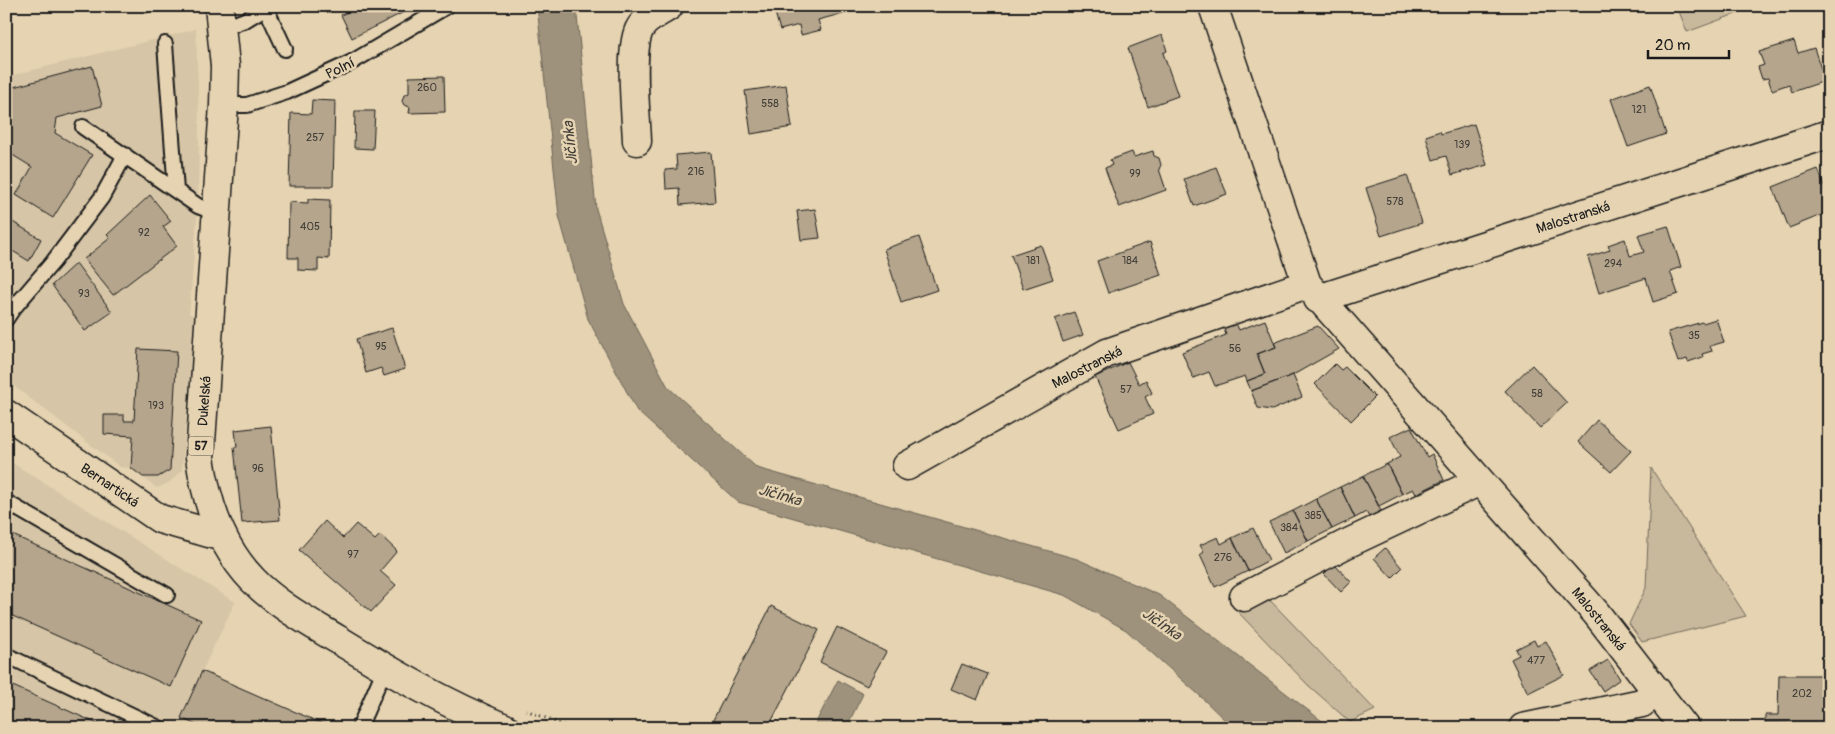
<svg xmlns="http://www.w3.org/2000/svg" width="1835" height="734" font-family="Pangolin,sans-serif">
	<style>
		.built { fill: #d6c5a6 }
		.green { fill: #c8b89c; stroke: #726a5c }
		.water { fill: #9e927c; stroke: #6a6356 }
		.building { fill: #b4a58c; stroke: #1c1c1c }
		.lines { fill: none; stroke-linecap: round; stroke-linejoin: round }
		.service-casing { stroke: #1c1c1c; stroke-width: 18 }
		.minor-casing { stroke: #1c1c1c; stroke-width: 31 }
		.tertiary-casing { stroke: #1c1c1c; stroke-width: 31 }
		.primary-casing { stroke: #1c1c1c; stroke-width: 31 }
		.path { stroke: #1c1c1c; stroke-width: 3; stroke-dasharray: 1 4; stroke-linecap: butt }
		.service { stroke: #e5d3b1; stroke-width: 14 }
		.minor { stroke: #e5d3b1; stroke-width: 28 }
		.tertiary { stroke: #e5d3b1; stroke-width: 28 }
		.primary { stroke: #e5d3b1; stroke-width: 28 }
		.labels { text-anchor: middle; stroke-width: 5; stroke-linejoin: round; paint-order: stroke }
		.number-label { font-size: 11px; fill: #423e38 }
		.shield { fill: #e5d3b1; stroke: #585349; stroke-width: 1 }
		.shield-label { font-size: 12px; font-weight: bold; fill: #1c1c1c }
		.street-label { font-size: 14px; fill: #1c1c1c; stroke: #e5d3b1 }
		.water-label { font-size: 15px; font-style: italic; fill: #433f39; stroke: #e5d3b1 }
	</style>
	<rect width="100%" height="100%" fill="#e5d3b1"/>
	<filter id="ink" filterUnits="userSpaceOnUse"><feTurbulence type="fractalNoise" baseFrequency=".02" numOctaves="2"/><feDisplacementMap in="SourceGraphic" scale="10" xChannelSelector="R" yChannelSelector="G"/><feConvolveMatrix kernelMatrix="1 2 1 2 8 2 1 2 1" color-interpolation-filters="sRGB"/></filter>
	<g filter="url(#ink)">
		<path class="built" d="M196 29 199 123 198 206 189 314 195 315 182 470 170 482 157 488 131 468 120 467 6 380V77Z
			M6 459 235 602 202 671 332 728H6Z"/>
		<path class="green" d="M1677 6H1757L1687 32Z
			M1651 468 1746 616 1642 642 1629 624 1646 588Z
			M1265 595 1375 710 1350 722 1308 685 1238 612Z"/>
		<path class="water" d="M537 6H576L596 209 624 304 668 387 757 468 1077 559 1159 595 1331 728H1233L1198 694 1126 630 1064 595 738 502 637 411 588 319 559 216Z
			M838 680 863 694 846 728H813Z"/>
		<path class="building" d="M143 6H168L146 13Z
			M350 6H414V7L352 38 341 15 352 10Z
			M773 6H847L848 12 818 20 821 30 801 35 799 25 780 30Z
			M1162 35 1167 51 1163 53 1178 96 1148 107 1128 48Z
			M1794 41 1798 53 1814 48 1825 81 1792 92 1789 84 1772 90 1768 78 1762 79 1758 67 1764 65 1759 52Z
			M92 66 102 106 57 118 55 133 92 155 53 218 16 195 32 167 6 151V89Z
			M444 76 445 112 409 113 410 107 404 105 402 101 404 95 409 93V77Z
			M786 85 792 127 751 134 745 91Z
			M1650 85 1666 134 1628 147 1611 99Z
			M312 100 335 101 333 186H289L291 113 311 114Z
			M355 111H375L373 149 354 148Z
			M1474 124 1487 165 1452 175 1446 156 1433 160 1426 136 1440 131 1441 134Z
			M1153 151 1154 156 1159 158 1161 165 1159 169 1166 190 1119 207 1105 168 1112 165 1110 160 1132 152 1134 157Z
			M711 152 715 202 680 205 679 188 666 189 665 170 677 169 676 155Z
			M1216 167 1227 194 1194 206 1184 179Z
			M1818 169 1825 188 1829 186V212L1789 228 1773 187Z
			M1407 175 1422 223 1381 236 1366 188Z
			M150 195 171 221 163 227 177 246 113 295 84 259 110 238 107 235Z
			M308 199 330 200 329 259 318 258V271L298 270V258H288L289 202 308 203Z
			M815 209 820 238 801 240 797 211Z
			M6 218 41 239 29 261 6 247Z
			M1668 226 1681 267 1670 271 1678 294 1653 302 1646 278 1599 293 1588 257 1610 250 1608 245 1625 239 1630 256 1644 252 1638 235Z
			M919 237 937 290 901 302 884 249Z
			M1150 242 1161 275 1108 293 1097 261Z
			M1041 245 1053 279 1023 289 1011 255Z
			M76 263 112 312 85 331 52 285Z
			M1074 312 1083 335 1063 342 1055 319Z
			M1716 319 1724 342 1710 346 1712 351 1702 354 1703 357 1688 362 1687 359 1678 362 1668 332 1702 322 1703 323Z
			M1265 320 1276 347 1257 354 1265 374 1247 381 1245 376 1215 386 1209 372 1193 378 1182 352 1226 335 1223 326 1235 321 1239 330Z
			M1318 326 1339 349 1293 375 1251 391 1247 381 1265 374 1257 354 1276 347 1274 343Z
			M392 328 405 369 384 376 381 368 366 373 356 339Z
			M138 349 177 351 170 470 158 477H143L131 468 133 436 104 434V415H124V421H134Z
			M1128 362 1139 384 1146 380 1152 393 1145 397 1153 414 1119 429 1095 377Z
			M1335 364 1341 370 1345 367 1375 397 1351 421 1315 384Z
			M1532 365 1567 403 1540 428 1505 391Z
			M1293 375 1302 397 1272 410 1258 408 1251 391Z
			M1597 420 1631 451 1611 472 1578 442Z
			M271 426 280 520 242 523 234 447H237L235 430Z
			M1411 427 1427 457 1432 454 1444 480 1416 494 1413 489 1402 494 1387 464 1400 457 1390 437Z
			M1387 464 1402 494 1379 506 1363 476Z
			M1363 476 1381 511 1369 517 1366 512 1355 518 1340 487Z
			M1340 487 1355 518 1332 529 1316 499Z
			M1316 499 1332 529 1308 541 1293 511Z
			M1293 511 1308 541 1284 553 1269 522Z
			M325 521 343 538 356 524 375 540 380 535 397 551 380 571 396 585 371 612 299 550Z
			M1253 528 1269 560 1248 571 1232 538Z
			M6 532 201 620 171 687 6 613Z
			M1218 537 1221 544 1232 538 1248 571 1215 587 1200 555 1204 552 1200 545Z
			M1385 548 1402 568 1392 578 1374 558Z
			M1334 564 1351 582 1341 592 1324 574Z
			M771 606 819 630 768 728H718L711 724Z
			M837 627 886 652 867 686 820 662Z
			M1534 640 1537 646 1546 641 1564 675 1528 693 1511 659 1519 655 1516 649Z
			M1608 660 1620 679 1603 691 1590 671Z
			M962 664 988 674 977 700 951 689Z
			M202 671 332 728H203L181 718Z
			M1779 675H1826V724L1765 723V715H1778Z
			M6 683 107 728H6Z
			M1765 723 1826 724V728H1765Z"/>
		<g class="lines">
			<defs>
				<path id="service" d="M266 8 285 49
					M223 28 245 20 268 6
					M165 44 176 191
					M224 105H247L287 92 352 62 447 6
					M83 127 198 206 216 213
					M6 319 12 310 53 262 102 197 125 155
					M6 502 167 595
					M6 655 159 728
					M359 728 385 668"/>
				<path id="minor" d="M1213 6 1307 284 1596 613 1685 728
					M637 141C636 115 629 52 639 30 644 19 659 13 669 6
					M1318 299 1829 134
					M907 466 1107 353 1307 284
					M1244 597 1344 545 1480 481
					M1523 728 1642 703 1657 691"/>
				<path id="tertiary" d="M6 414 160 519 223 537"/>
				<path id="primary" d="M219 6 225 66 224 105 200 457C206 502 221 547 253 580 276 604 309 622 337 639 391 672 446 704 505 728"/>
			</defs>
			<use href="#service" class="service-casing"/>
			<use href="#minor" class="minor-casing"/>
			<use href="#tertiary" class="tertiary-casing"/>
			<use href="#primary" class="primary-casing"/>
			<path class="path" d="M526 710 570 728"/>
			<use href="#service" class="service"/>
			<use href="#minor" class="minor"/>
			<use href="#tertiary" class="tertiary"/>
			<use href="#primary" class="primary"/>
		</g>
	</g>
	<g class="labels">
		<g class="number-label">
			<text x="427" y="91">260</text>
			<text x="770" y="107">558</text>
			<text x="1639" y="113">121</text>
			<text x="315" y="141">257</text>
			<text x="1462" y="148">139</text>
			<text x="696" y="175">216</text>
			<text x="1135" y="177">99</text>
			<text x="1395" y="205">578</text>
			<text x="310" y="230">405</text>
			<text x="144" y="236">92</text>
			<text x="1033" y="264">181</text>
			<text x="1130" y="264">184</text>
			<text x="1613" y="267">294</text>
			<text x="84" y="297">93</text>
			<text x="1694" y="339">35</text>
			<text x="381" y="350">95</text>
			<text x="1235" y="352">56</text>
			<text x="1126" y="393">57</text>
			<text x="1537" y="397">58</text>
			<text x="156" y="409">193</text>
			<text x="258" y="472">96</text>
			<text x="1313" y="519">385</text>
			<text x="1289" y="531">384</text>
			<text x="353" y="558">97</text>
			<text x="1223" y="561">276</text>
			<text x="1536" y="664">477</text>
			<text x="1802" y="697">202</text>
		</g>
		<rect class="shield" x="188.5" y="436.5" width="25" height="19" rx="4"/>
		<g class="shield-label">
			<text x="201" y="450">57</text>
		</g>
		<g class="street-label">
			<text transform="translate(340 68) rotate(-26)" y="5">Polní</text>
			<text transform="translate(1573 217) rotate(-18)" y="5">Malostranská</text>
			<text transform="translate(1087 367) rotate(-27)" y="5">Malostranská</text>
			<text transform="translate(204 401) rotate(-86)" y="5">Dukelská</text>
			<text transform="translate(110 485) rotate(34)" y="5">Bernartická</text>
			<text transform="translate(1599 619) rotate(51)" y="5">Malostranská</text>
		</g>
		<g class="water-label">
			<text transform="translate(570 143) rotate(-96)" y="5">Jičínka</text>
			<text transform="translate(780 495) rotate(16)" y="5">Jičínka</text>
			<text transform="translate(1162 624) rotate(35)" y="5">Jičínka</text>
		</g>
	</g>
	<rect width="1835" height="734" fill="none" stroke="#e5d3b1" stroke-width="25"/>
	<rect x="12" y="12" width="1810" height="709" fill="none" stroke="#1c1c1c" stroke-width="2" filter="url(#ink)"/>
	<path d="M1648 50v8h81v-8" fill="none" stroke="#1c1c1c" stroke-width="2.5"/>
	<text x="1655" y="50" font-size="15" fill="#1c1c1c" stroke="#e5d3b1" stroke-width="4" paint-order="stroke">20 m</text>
</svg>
